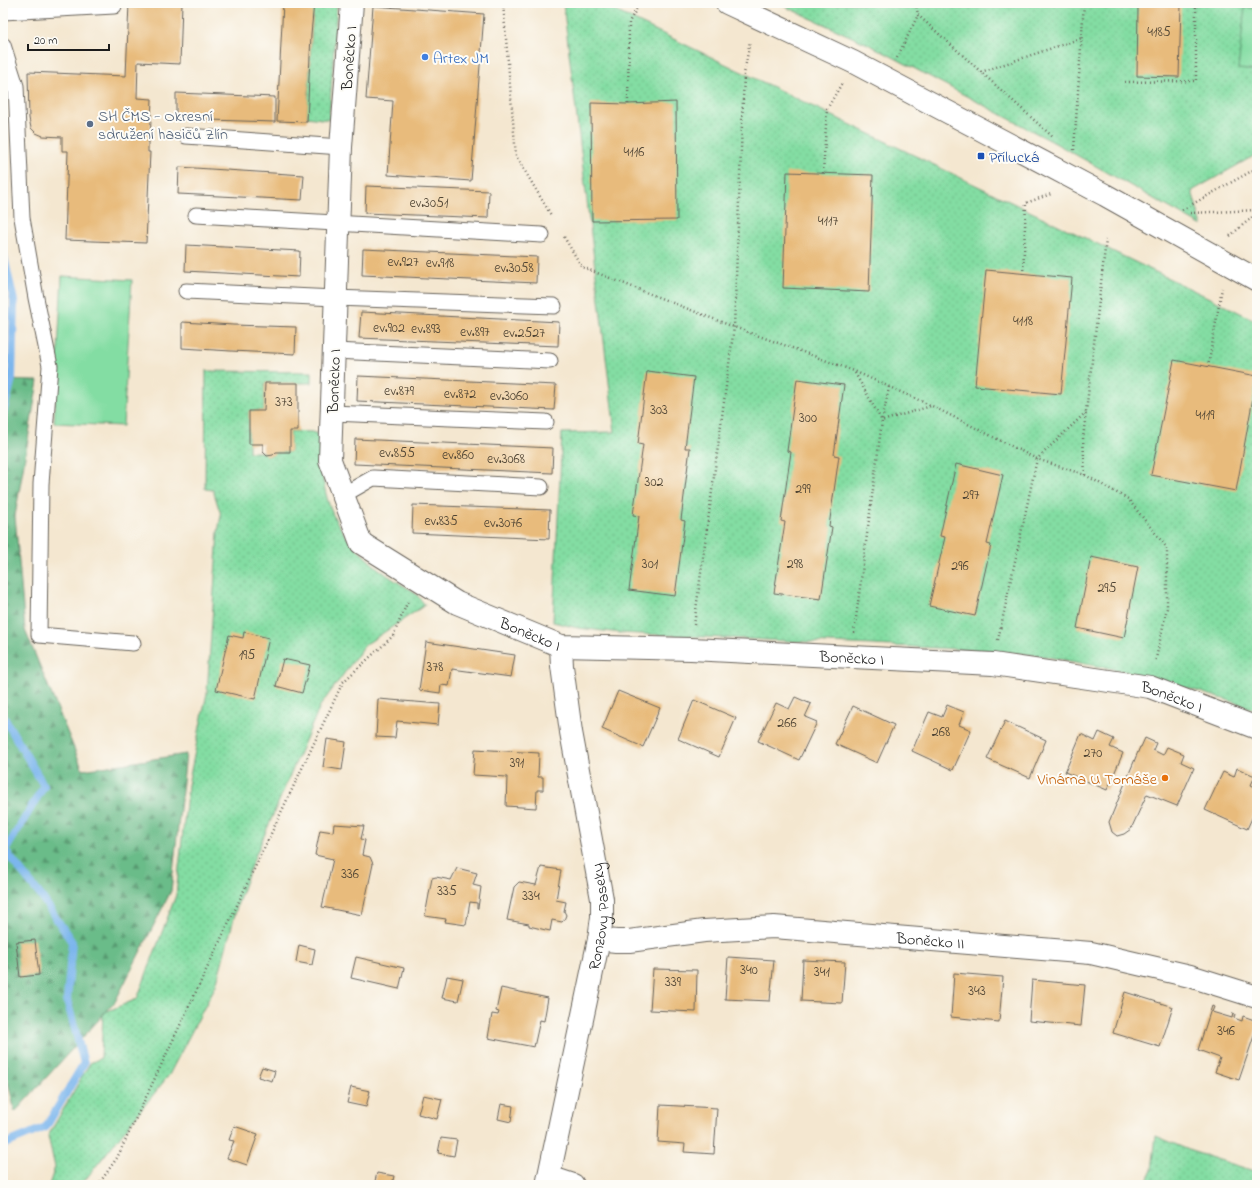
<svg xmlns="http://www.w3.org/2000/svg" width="1260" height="1188" font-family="'Indie Flower',sans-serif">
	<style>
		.grass { fill: url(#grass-dots); stroke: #507c60 }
		.forest { fill: url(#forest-firs); stroke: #436c52 }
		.pitch { fill: #83dda3; stroke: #507c60 }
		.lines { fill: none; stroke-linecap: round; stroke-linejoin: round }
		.stream { stroke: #7cb6ed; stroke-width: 8 }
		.building { fill: #e8bb7b }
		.service-casing { stroke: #68635b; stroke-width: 17 }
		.minor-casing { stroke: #68635b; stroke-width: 24 }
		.tertiary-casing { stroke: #68635b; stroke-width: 24 }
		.path { stroke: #68635b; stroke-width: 2.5; stroke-dasharray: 1 3; stroke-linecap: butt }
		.service { stroke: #fff; stroke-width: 15 }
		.minor { stroke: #fff; stroke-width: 22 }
		.tertiary { stroke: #fff; stroke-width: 22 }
		.shop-dot { fill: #3f7fe0; stroke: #fdfcf7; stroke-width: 1.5 }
		.service-dot { fill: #5c6f8a; stroke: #fdfcf7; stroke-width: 1.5 }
		.transit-dot { fill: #1a4fb4; stroke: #fdfcf7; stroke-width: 1.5 }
		.food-dot { fill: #e8710a; stroke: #fdfcf7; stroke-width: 1.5 }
		.labels { text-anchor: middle; stroke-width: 4; stroke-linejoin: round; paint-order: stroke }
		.number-label { font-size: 14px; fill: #4f4434 }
		.shop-label { font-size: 16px; fill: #366cbe; stroke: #fdfcf7; text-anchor: start }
		.street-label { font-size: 16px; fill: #1c1c1c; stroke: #fdfcf7 }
		.service-label { font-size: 16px; fill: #4e5e75; stroke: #fdfcf7; text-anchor: start }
		.transit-label { font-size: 16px; fill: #164399; stroke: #fdfcf7; text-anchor: start }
		.food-label { font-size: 16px; fill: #c56008; stroke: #fdfcf7; text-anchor: end }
	</style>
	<defs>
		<pattern id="grass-dots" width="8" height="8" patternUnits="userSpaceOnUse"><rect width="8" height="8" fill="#83dda3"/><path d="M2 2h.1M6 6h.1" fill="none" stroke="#71bd8c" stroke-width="1.8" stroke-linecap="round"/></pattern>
		<pattern id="forest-firs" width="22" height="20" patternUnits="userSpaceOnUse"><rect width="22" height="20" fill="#6abc89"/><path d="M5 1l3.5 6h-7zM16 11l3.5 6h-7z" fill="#56986f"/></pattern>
	</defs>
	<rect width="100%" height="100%" fill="#fdfcf7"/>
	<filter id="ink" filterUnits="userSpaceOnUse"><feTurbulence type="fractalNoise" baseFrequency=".025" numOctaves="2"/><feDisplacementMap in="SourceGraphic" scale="8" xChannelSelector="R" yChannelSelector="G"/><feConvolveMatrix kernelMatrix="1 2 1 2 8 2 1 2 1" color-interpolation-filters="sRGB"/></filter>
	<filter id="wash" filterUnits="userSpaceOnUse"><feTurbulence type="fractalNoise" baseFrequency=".012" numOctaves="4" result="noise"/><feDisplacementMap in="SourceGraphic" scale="16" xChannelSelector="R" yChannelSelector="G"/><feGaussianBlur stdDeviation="0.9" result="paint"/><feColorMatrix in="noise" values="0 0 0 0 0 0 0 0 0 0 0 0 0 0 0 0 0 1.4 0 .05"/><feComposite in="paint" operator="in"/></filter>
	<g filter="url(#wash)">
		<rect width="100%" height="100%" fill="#f4e7d0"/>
		<path class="grass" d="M313 3H337L329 120 307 117Z
			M563 3H599L1257 321V711L1237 703 1150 677 1114 669 1042 656 998 651 621 633 578 628 553 622 562 433 615 432Z
			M777 3H1257V154L1192 191 1202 226 1055 143 872 46Z
			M206 371 312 372V383H265L264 411H249V452H263L267 456 273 455 276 452H290V431L313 432 320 435C320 460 322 487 331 510 341 535 366 560 387 575 395 581 404 586 413 591 417 595 421 600 425 605L365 645 320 706 251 866 238 903 216 985 169 1075 81 1185H49L55 1167 48 1136 90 1063 101 1058 103 1013 137 999 176 895 188 785 207 693 218 532 221 515 213 490 205 489Z
			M1156 1136 1191 1151 1257 1172V1185H1145L1152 1170Z"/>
		<path class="forest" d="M3 380 38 381 15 516 25 630 83 770 186 754 171 891 115 1002 15 1112 3 1060Z"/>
		<path class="pitch" d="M1245 7 1257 9V71L1238 69Z
			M62 276 132 280 123 426 54 423Z"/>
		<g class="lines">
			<path class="stream" d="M3 253 14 301 12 379 3 413
				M3 716 44 786 5 851 41 896 72 942 67 1000 84 1063 46 1127 3 1145"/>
		</g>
		<g id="blocks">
			<path class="building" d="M129 3H182L180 64 138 62 137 98 152 99 150 141H148V152H150L146 243 65 240 68 151H62V137L43 136 36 133 31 128 29 118 28 72 126 76Z
				M283 3H314L311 34 307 122 277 121Z
				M1134 3H1178V5H1181L1179 77 1137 76 1138 7H1134Z
				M373 6 484 14 471 181 388 175 393 101 366 99Z
				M176 93 275 97V122L176 119Z
				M676 102 677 220 592 221 591 103 628 104Z
				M179 167 304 175 302 200 178 194Z
				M787 172 873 175 869 292 783 288Z
				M366 186 489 191 488 218 365 213Z
				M186 245 300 251 299 277 185 271Z
				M363 249 537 257 536 283 362 275Z
				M986 270 1072 278 1061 394 975 386Z
				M361 312 559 322 558 346 359 338Z
				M182 322 233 325 296 327 295 354 231 351 182 348Z
				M1174 360 1257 376 1236 491 1151 475Z
				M647 371 694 377 685 448H690L681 520 685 521 675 596 629 590 639 516 633 515 643 445 638 444Z
				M358 376 556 385 554 410 357 401Z
				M797 379 844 385 834 455 839 456 829 526 832 527 821 599 774 593 785 522 781 521 791 452 787 451Z
				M265 383H298V431H290V452H276L273 455 267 456 263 452V444H249V411H264Z
				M355 439 553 448 552 473 354 464Z
				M956 464 1003 475 987 544 991 545 975 616 929 606 945 537 940 536Z
				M413 505 550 510 549 539 412 533Z
				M1091 557 1138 567 1124 638 1077 628Z
				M244 632 269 638 255 699 216 690 229 635 243 638Z
				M426 642 515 655 511 677 452 669 449 686 441 685 440 693 419 690Z
				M283 659 310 665 302 693 276 686Z
				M618 691 660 708 643 747 602 729Z
				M795 697 811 704 805 717 817 722 799 760 758 741 776 703 789 709Z
				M378 699 440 704 438 725 397 721 395 738 376 737Z
				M694 700 736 718 719 757 678 739Z
				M947 705 964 712 959 725 971 730 953 770 912 751 929 712 942 717Z
				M853 706 894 725 877 763 835 744Z
				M1005 721 1046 740 1030 778 987 759Z
				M1099 732 1114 739 1110 747 1123 753 1107 790 1065 772 1081 734 1095 741Z
				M1145 738 1156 743 1153 750 1163 755 1167 747 1184 754 1181 762 1194 768 1177 806 1147 794 1131 829 1124 834 1117 836 1112 832 1109 822 1140 747H1141Z
				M327 739 346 742 342 770 323 767Z
				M475 749 539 753 538 777H543V790H537L536 808 506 806 507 777 473 775Z
				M1237 768 1255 776 1251 785 1257 788V807L1247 829 1205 810 1223 772 1234 777Z
				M334 824 364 826 361 839 365 840 362 855 370 857 373 864 362 915 322 907 333 859 315 855 320 830 333 832Z
				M541 867 561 870 556 900 566 902 564 911 566 915 564 920 562 922 552 920 550 931 529 926V924L507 920 514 887 519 882 536 885Z
				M457 868 477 873 473 885 481 887 478 908H477V903L470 902 466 925 445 922 446 919 425 916 432 878 436 877 451 880Z
				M35 940 39 975 20 977 16 942Z
				M299 945 315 949 312 965 296 962Z
				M356 957 404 968 399 989 351 978Z
				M728 957 774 960 770 1001 725 999Z
				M803 960 845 962 842 1003 801 1001Z
				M653 969 697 970 696 1012 650 1010Z
				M954 973 1003 977 999 1022 951 1017Z
				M447 976 463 979 458 1001 442 998Z
				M1032 980 1085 985 1081 1026 1029 1021Z
				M501 988 548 998 544 1021 540 1020 534 1047 488 1038 492 1014 498 1015 499 1012 496 1011Z
				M1125 992 1173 1007 1160 1047 1113 1033Z
				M1212 1006 1214 1007 1212 1012 1232 1018 1233 1013 1235 1014 1234 1018 1242 1021 1243 1016 1257 1021V1027L1239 1080 1215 1072 1220 1058 1198 1050Z
				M262 1067 275 1071 272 1081 258 1077Z
				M351 1087 370 1091 366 1107 347 1103Z
				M423 1095 442 1099 437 1119 418 1114Z
				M501 1104 513 1106 511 1122 498 1119Z
				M660 1105 717 1108 714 1154 684 1152 685 1144 658 1142Z
				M234 1126 258 1134 247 1165 227 1158 234 1141 229 1140Z
				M441 1138 457 1140 454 1156 438 1153Z
				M377 1173 394 1176 392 1185H374Z"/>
		</g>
	</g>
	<g filter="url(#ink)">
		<use href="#blocks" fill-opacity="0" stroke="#68635b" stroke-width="1"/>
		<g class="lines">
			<defs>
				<path id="service" d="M3 12 114 6
					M3 45 16 86 22 218 36 298 50 366 41 484 39 635 133 643
					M186 136 341 147
					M196 215 542 235
					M186 291 335 298 554 306
					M334 351 550 361
					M332 413 546 422
					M343 495 373 478 541 487"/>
				<g id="minor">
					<path id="s1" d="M352 3 341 147 330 460 361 543 457 603 561 646 691 649 993 664 1150 687 1257 728"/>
					<path id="s2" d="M599 939 616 941H629L704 931 774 927 1091 953 1190 976 1257 997"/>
					<path d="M549 1177 573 1185"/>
					<path id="s3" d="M547 1185 599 939 602 917V899L571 732 562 666 561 646"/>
				</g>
				<path id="tertiary" d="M727 3 853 62 1105 195 1257 280"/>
			</defs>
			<use href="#service" class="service-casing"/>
			<use href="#minor" class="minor-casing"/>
			<use href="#tertiary" class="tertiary-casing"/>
			<path class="path" d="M503 3 516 156 551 215
				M916 3 918 15 1054 138
				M897 58 918 15
				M981 72 1082 38
				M1125 82 1196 81V3
				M628 104 629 22 640 3
				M1074 150 1084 3
				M823 173 827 109 842 83
				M1182 210 1257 168
				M1190 213 1257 210
				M1230 236 1257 213
				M564 237 582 267 734 327 795 349 854 371 932 406 1037 459 1085 475 1128 499 1167 548V608L1155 663
				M1023 274 1026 203 1051 194
				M1208 367 1222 288
				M889 387 882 421 931 406
				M1085 475 1083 438 1106 240
				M694 625 734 327 744 74 750 41
				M854 633 882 421 855 373
				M998 640 1037 459 1086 412
				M98 1185 117 1158 343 682 393 636 408 601"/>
			<use href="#service" class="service"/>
			<use href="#minor" class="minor"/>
			<use href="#tertiary" class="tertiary"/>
		</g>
	</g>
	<circle class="shop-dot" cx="425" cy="57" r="4"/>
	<circle class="service-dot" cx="90" cy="124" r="4"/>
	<rect class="transit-dot" x="977" y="152" width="8" height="8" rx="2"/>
	<circle class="food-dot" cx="1165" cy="778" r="4"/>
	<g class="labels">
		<g class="number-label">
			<text x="1159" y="36">4185</text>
			<text x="634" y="156">4116</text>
			<text x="429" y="207">ev.3051</text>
			<text x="828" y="225">4117</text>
			<text x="403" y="266">ev.927</text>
			<text x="440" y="267">ev.918</text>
			<text x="514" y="272">ev.3058</text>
			<text x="1023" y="325">4118</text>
			<text x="389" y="332">ev.902</text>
			<text x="426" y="333">ev.893</text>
			<text x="475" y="336">ev.897</text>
			<text x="524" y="337">ev.2527</text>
			<text x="399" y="395">ev.879</text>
			<text x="460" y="398">ev.872</text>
			<text x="509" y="400">ev.3060</text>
			<text x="284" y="406">373</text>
			<text x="659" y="414">303</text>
			<text x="1205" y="419">4119</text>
			<text x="808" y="422">300</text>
			<text x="397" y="457">ev.855</text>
			<text x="458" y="459">ev.860</text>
			<text x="506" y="463">ev.3068</text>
			<text x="654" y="486">302</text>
			<text x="803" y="493">299</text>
			<text x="971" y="499">297</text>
			<text x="441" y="525">ev.835</text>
			<text x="503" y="527">ev.3076</text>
			<text x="650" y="568">301</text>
			<text x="795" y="568">298</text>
			<text x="960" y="570">296</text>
			<text x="1107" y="592">295</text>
			<text x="247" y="659">195</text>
			<text x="435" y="671">378</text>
			<text x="787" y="727">266</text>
			<text x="941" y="736">268</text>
			<text x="1093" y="757">270</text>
			<text x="517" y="767">391</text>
			<text x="350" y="878">336</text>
			<text x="447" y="895">335</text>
			<text x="531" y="900">334</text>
			<text x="749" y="974">340</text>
			<text x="822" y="976">341</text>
			<text x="673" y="986">339</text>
			<text x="977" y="995">343</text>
			<text x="1226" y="1035">346</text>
		</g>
		<g class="shop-label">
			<text x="433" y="63">Artex JM</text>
		</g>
		<g class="street-label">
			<text transform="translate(348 58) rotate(-86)" y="6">Boněcko I</text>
			<text transform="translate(333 381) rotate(-88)" y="6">Boněcko I</text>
			<text dy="6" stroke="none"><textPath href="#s1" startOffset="739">Boněcko I</textPath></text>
			<text dy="6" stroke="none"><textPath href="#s1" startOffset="1063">Boněcko I</textPath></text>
			<text dy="6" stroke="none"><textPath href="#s1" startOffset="1387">Boněcko I</textPath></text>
			<text dy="6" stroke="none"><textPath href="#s3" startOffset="274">Ronzovy Paseky</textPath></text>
			<text dy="6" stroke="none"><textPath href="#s2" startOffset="333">Boněcko II</textPath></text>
		</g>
		<g class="service-label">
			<text x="98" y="121">SH ČMS - Okresní<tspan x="98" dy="18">sdružení hasičů Zlín</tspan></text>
		</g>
		<g class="transit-label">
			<text x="989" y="162">Přílucká</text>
		</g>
		<g class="food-label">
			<text x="1157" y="784">Vinárna U Tomáše</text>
		</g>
	</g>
	<rect width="1260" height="1188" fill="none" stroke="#fdfcf7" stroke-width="16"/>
	<path d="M28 44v6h81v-6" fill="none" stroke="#1c1c1c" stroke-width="2"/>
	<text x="34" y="44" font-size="12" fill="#1c1c1c" stroke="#fdfcf7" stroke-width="3" paint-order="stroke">20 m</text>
</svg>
